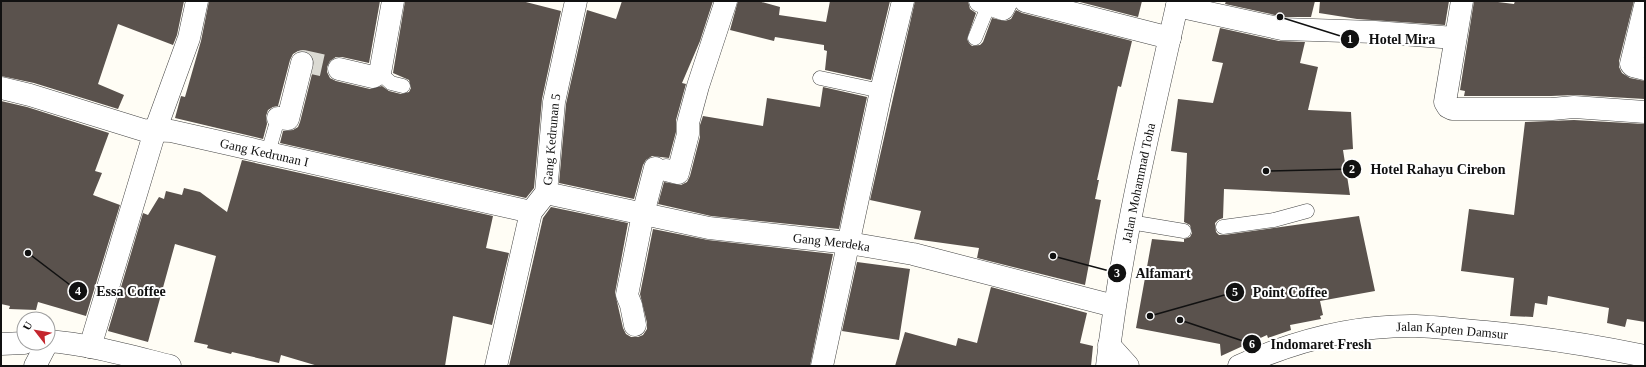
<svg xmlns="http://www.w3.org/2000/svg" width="1646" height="367" font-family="Georgia,serif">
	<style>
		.building { fill: #5a524d }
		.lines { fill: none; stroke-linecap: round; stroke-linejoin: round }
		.minor-tunnel { stroke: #dbdad3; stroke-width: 22; stroke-dasharray: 22 11; stroke-linecap: butt }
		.service-casing { stroke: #444; stroke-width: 15 }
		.minor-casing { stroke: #444; stroke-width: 23 }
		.tertiary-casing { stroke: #444; stroke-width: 23 }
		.service { stroke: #fff; stroke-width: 14 }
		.minor { stroke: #fff; stroke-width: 22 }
		.tertiary { stroke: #fff; stroke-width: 22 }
		.labels { text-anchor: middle; stroke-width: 4; stroke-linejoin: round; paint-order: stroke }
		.street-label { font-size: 13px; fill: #111; stroke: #fff }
		.leader { fill: none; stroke: #111; stroke-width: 1.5 }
		.callout-dot { fill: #111; stroke: #fff; stroke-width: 1.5 }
		.mark-label { font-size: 12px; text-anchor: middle; font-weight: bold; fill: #fff }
		.callout-label { font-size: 14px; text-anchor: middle; font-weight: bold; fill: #111; stroke: #fff; stroke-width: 4; stroke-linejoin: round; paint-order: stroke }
	</style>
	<rect width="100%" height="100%" fill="#fffdf5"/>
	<path class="building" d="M1 1H184L177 35 173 45 118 24 98 84 124 95 118 109 34 83 1 76Z
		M209 1H380L369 63 342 57H336L330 61 327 67V72L330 78 336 81 370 89 382 86 389 91 401 94 409 92 411 88 409 80 393 73 405 1H522L561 11 542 99 534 188 526 198 280 143 283 131 293 130 298 127 300 122 314 66V60L311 54 305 51H298L293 54 290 60 278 106 273 107 268 110 266 116 267 124 263 139 175 118 181 96 185 97 201 41Z
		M622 1H713L700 41 682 83 686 84 676 120V132L669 158 652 156 646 160 643 165 634 199 559 183 566 104 587 10 616 19Z
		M738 1H758L780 7 779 15 826 22 830 1H890L871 80 825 70 827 51 824 50V45L775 37 774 41 730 30Z
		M915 1H968L970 9 976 13 967 39 969 43 972 46 980 45 983 42 992 18 1005 21 1011 19 1016 10 1022 13 1132 41 1121 87 1118 86 1097 180H1099L1095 199 1101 200 1085 285 977 258 979 248 914 239 921 211 870 200Z
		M1076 1H1142L1138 17Z
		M1226 1H1315L1311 17H1284L1225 4Z
		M1320 1H1449L1445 25 1357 19 1319 13Z
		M1474 1H1490L1514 4 1515 1H1634L1619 61V67L1622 73 1630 78 1645 81V99L1575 95 1551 96H1464L1465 91 1460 90Z
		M1220 28 1279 41 1305 42 1300 63 1318 67 1308 110 1351 112 1353 149 1343 150 1350 195 1224 189 1223 218 1218 220 1215 223 1216 232 1219 235H1224L1359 216 1375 291 1320 301 1323 315 1320 316 1321 319 1290 325 1291 330 1268 338 1267 335 1221 356 1220 344 1136 328 1152 239 1184 242V239L1190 237 1192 233 1190 225 1184 222 1187 153 1171 151 1178 99 1213 103 1223 63 1212 61Z
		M823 87 867 97 839 229 711 216 658 204 664 182 681 185 687 182 690 176 700 137V125L703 116 763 126 767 98 820 107Z
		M1 101 27 107 109 133 95 171 102 173 93 195 120 205 86 316 38 302 36 310 9 309 10 306 1 304Z
		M1574 120 1645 124V322L1627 319 1625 327 1607 323 1609 308 1548 296 1547 305 1535 303 1533 317 1510 316 1514 278 1461 271 1469 209 1514 215 1525 122Z
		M242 160 493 216 486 248 509 253 492 325 453 316 445 366H318L281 355 279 363 232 352 231 354 207 348 208 345 194 342 216 256 175 244 148 342 108 331 143 213 148 215 159 197 164 199 166 191 182 195 184 188 200 192 227 212Z
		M551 207 628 223 615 293 623 328 626 334 631 337H638L643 335 647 329V323L640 294 653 229 708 240 833 254 810 366H509L543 218Z
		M857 262 910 269 899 340 842 331Z
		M991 287 1087 313 1080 343 1093 346 1091 366H895L905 332 956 346 958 338 977 343Z"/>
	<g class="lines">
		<path class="minor-tunnel" d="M302 63 303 61 339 69"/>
		<defs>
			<path id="service" d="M975 38 989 4
				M380 73 391 83 403 86
				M820 78 881 91
				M268 153 278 118
				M1130 222 1184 231
				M1223 227 1274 220 1307 211"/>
			<g id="minor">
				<path d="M980 1 1003 9 1007 1"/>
				<path d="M1025 1 1170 38"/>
				<path d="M1462 1 1445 102 1448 107 1452 109H1552L1574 107 1645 112"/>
				<path d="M1177 6 1282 29 1375 32 1455 38"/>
				<path d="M1645 6 1631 64 1633 66 1645 69"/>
				<path d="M339 69 373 77 380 73 393 1"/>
				<path id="s1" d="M1 88 30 95 143 130 171 131 531 212"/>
				<path d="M278 118 288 119 302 63"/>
				<path d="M666 170 678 173 688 134V123L698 86 726 1"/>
				<path id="s2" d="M546 193 709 228 849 243 913 254 1114 306"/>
				<path d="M635 325 631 305 627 295 643 214 655 168"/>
				<path d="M48 341C89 344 130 356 170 366"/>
				<path d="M1 344 24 343"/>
				<path d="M1109 345 1128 366"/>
				<path d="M90 347 155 131 189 38 197 1"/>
				<path d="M35 366 47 343"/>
				<path id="s3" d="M496 366 531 212 546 193 554 102 576 1"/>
				<path d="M822 366 881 91 903 1"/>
				<path id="s4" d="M1239 366C1294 341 1356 325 1416 326 1439 327 1463 330 1486 332 1540 337 1592 345 1645 356"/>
			</g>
			<g id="tertiary">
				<path id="s5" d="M1107 366C1121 243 1151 122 1178 1"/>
			</g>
		</defs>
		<use href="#service" class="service-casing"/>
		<use href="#minor" class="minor-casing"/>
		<use href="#tertiary" class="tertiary-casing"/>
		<use href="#service" class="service"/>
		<use href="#minor" class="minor"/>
		<use href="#tertiary" class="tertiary"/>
	</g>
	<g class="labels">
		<g class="street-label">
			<text dy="5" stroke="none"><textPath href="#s3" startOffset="236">Gang Kedrunan 5</textPath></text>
			<text dy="5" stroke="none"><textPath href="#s1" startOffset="272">Gang Kedrunan I</textPath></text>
			<text dy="5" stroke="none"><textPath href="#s5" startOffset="186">Jalan Mohammad Toha</textPath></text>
			<text dy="5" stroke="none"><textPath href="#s2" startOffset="290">Gang Merdeka</textPath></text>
			<text dy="5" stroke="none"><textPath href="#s4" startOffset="219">Jalan Kapten Damsur</textPath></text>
		</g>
	</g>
	<path class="leader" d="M1280 17L1350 39M1266 171L1352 169M1053 256L1117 273M28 253L78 291M1150 316L1235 292M1180 320L1252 344"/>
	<g class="callout-dot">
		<circle cx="1280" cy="17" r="4"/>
		<circle cx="1266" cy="171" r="4"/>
		<circle cx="1053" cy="256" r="4"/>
		<circle cx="28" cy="253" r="4"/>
		<circle cx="1150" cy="316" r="4"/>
		<circle cx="1180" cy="320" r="4"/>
		<circle cx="1350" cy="39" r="10"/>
		<circle cx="1352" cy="169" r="10"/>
		<circle cx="1117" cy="273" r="10"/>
		<circle cx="78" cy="291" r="10"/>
		<circle cx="1235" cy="292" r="10"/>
		<circle cx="1252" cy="344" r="10"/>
	</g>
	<g class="mark-label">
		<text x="1350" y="43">1</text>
		<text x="1352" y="173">2</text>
		<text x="1117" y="277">3</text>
		<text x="78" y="295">4</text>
		<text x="1235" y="296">5</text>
		<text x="1252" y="348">6</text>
	</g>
	<g class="callout-label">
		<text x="1402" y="44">Hotel Mira</text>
		<text x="1438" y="174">Hotel Rahayu Cirebon</text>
		<text x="1163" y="278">Alfamart</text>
		<text x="131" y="296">Essa Coffee</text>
		<text x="1290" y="297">Point Coffee</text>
		<text x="1321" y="349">Indomaret Fresh</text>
	</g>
	<rect width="1646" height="367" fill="none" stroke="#111111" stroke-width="4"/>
	<g transform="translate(36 331) rotate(301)"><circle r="19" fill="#ffffff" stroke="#a0a0a0"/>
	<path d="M0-3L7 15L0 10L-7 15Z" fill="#c4262e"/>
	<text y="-6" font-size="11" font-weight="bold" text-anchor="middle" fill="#111111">U</text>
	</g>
</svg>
